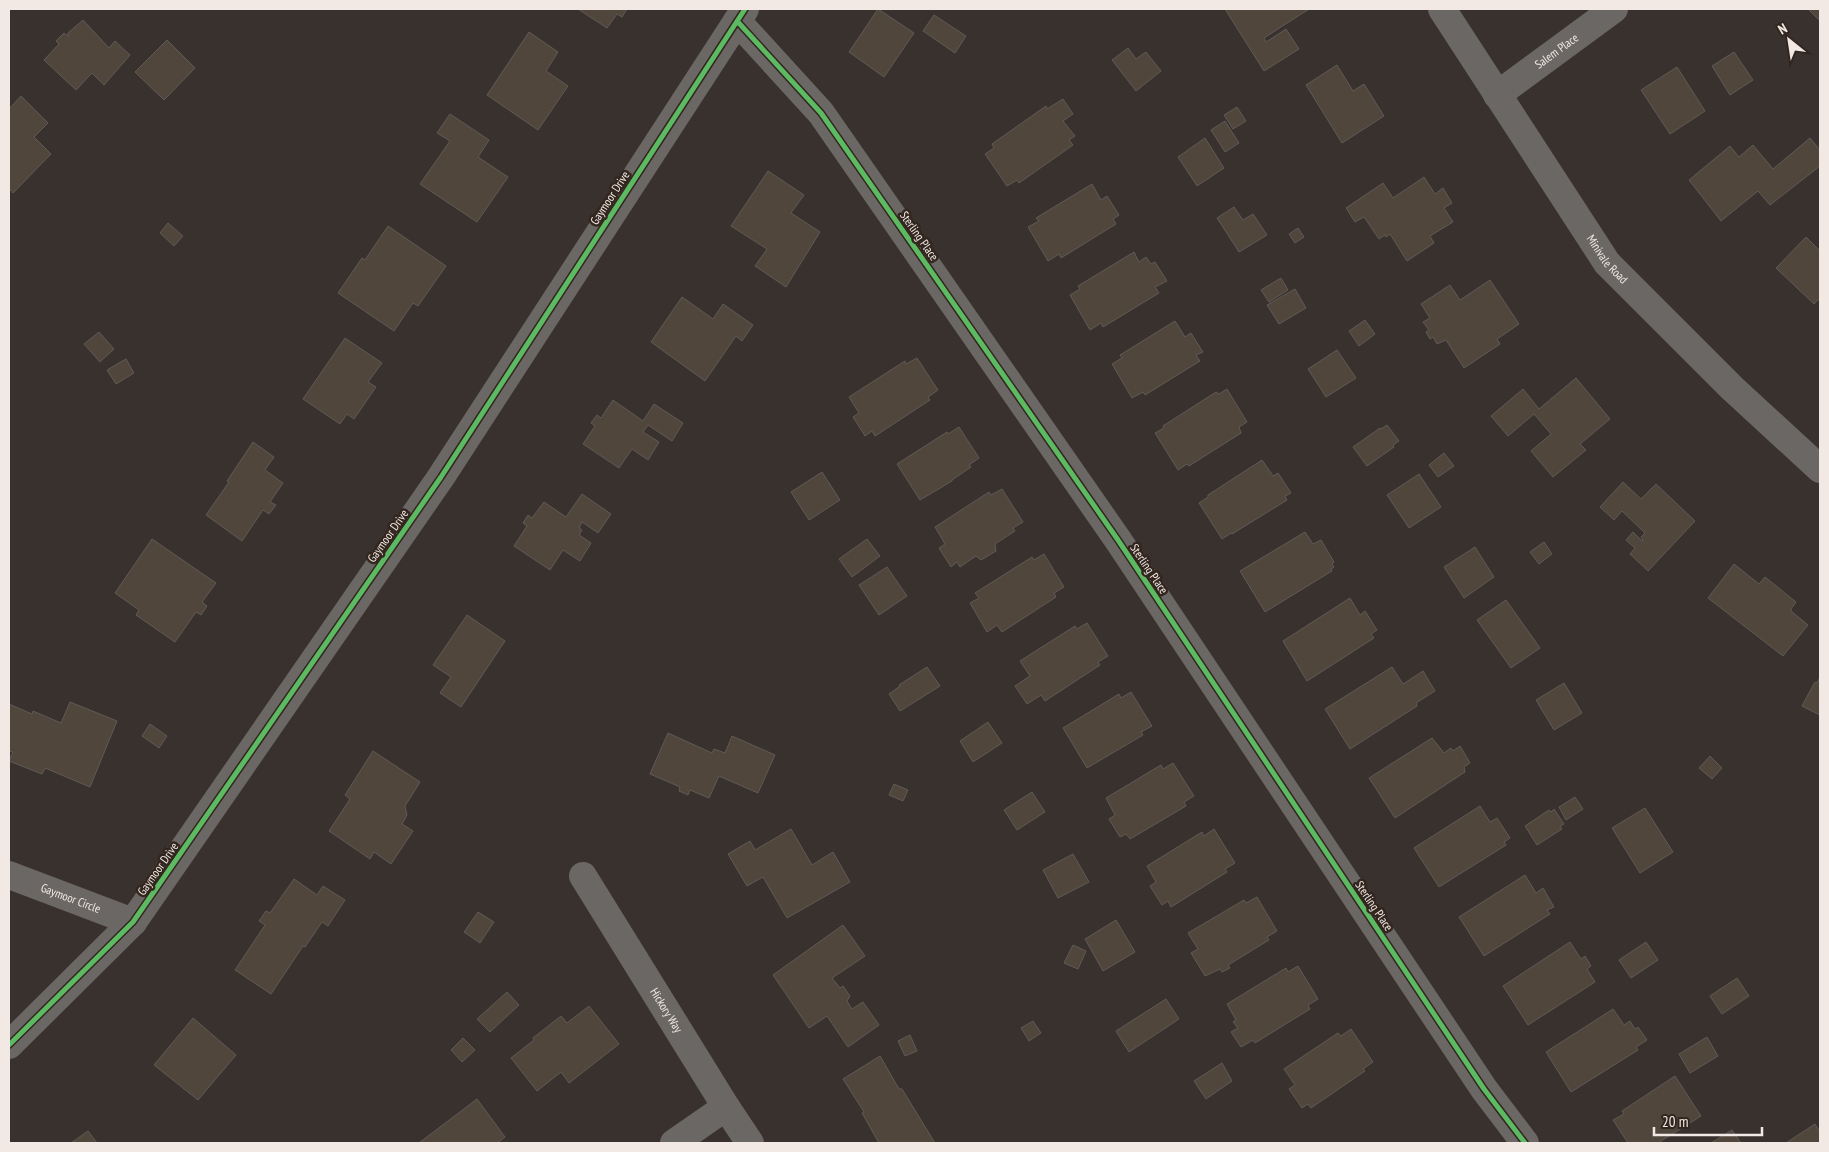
<svg xmlns="http://www.w3.org/2000/svg" width="1829" height="1152" font-family="'PT Sans Narrow',sans-serif">
	<style>
		.building { fill: #50463c; stroke: #605a57 }
		.lines { fill: none; stroke-linecap: round; stroke-linejoin: round }
		.minor { stroke: #6b6765; stroke-width: 28 }
		.cycleway-casing { stroke: #33261f; stroke-width: 8 }
		.cycleway { stroke: #5cba63; stroke-width: 5 }
		.labels { text-anchor: middle; stroke-width: 5; stroke-linejoin: round; paint-order: stroke }
		.street-label { font-size: 12px; fill: #f2e9e4; stroke: #33261f }
	</style>
	<rect width="100%" height="100%" fill="#39312e"/>
	<path class="building" d="M578 9H627L622 17 617 14 607 28Z
		M878 9 914 33 884 77 849 52Z
		M1225 9H1309L1264 38 1266 42 1286 29 1299 49 1264 71Z
		M1808 9H1820V21Z
		M934 15 966 36 955 53 923 31Z
		M83 20 109 48 115 41 130 55 104 85 92 73 76 90 44 60 59 44 56 41 64 33 68 36V33Z
		M529 32 558 52 546 71 568 86 538 130 487 95Z
		M167 40 195 68 164 100 135 72Z
		M1128 48 1136 59 1146 52 1161 71 1136 91 1112 60Z
		M1734 52 1753 80 1730 95 1712 66Z
		M1337 65 1353 91 1364 84 1384 116 1342 143 1306 85Z
		M1677 67 1705 111 1670 134 1641 90Z
		M21 96 48 123 34 137 51 154 13 193 9 188V109Z
		M1063 99 1073 114 1063 121 1075 136 1069 140 1073 145 1019 183 1017 180 1007 186 985 154 994 148 992 144 1046 106 1047 109Z
		M1237 107 1246 121 1233 129 1224 115Z
		M450 114 489 140 478 157 508 177 477 222 420 184 450 141 437 133Z
		M1225 121 1239 143 1225 152 1211 130Z
		M1205 138 1224 168 1197 186 1178 157Z
		M1810 138 1820 150V166L1770 205 1758 191 1721 221 1689 180 1730 146 1739 157 1753 145 1773 169Z
		M768 171 804 195 791 213 820 232 786 287 755 266 767 249 731 226Z
		M1424 177 1435 194 1443 188 1452 203 1444 208 1453 222 1430 236 1434 243 1407 261 1390 234 1386 237 1385 235 1379 239 1364 217 1355 222 1346 208 1383 183 1393 198Z
		M1092 184 1101 200 1107 196 1119 215 1113 219 1116 224 1061 258 1059 254 1048 261 1028 227 1039 221 1036 218Z
		M1234 207 1243 220 1253 214 1267 235 1239 252 1217 218Z
		M168 223 183 236 174 246 160 233Z
		M388 226 446 266 418 306 413 303 394 331 338 293 362 258 365 260Z
		M1298 228 1304 237 1295 243 1289 234Z
		M1806 237 1820 251V298L1814 304 1776 268Z
		M1134 252 1139 262 1146 257 1151 264 1155 262 1167 281 1155 287 1159 293 1103 327 1101 323 1090 330 1070 295 1080 289 1078 286Z
		M1281 278 1288 290 1269 302 1261 290Z
		M1490 280 1519 324 1497 339 1500 344 1464 368 1446 340 1437 344 1433 337 1430 339 1426 332 1429 330 1423 322 1430 318 1421 304 1450 285 1460 300Z
		M1295 289 1306 308 1279 324 1267 305Z
		M682 297 713 319 723 304 753 325 742 341 736 336 705 381 651 342Z
		M1365 320 1375 334 1359 346 1349 331Z
		M1175 321 1185 337 1191 333 1203 352 1196 355 1200 361 1145 395 1143 392 1132 398 1112 364 1122 358 1120 355Z
		M99 332 114 349 100 362 84 344Z
		M345 338 382 363 368 382 376 387 354 419 347 414 340 424 303 399Z
		M1337 350 1356 378 1326 397 1308 369Z
		M917 358 938 390 928 397 930 400 875 436 872 431 865 436 853 417 859 413 849 397 905 361 906 364Z
		M126 359 134 373 116 384 107 370Z
		M1576 378 1610 419 1580 444 1586 450 1553 477 1531 451 1551 434 1534 414 1508 436 1491 416 1523 389 1539 409Z
		M1227 389 1247 422 1239 427 1241 433 1189 466 1187 464 1178 470 1155 433 1164 428 1163 426 1216 392 1219 394Z
		M613 400 643 421 654 404 683 423 672 441 648 425 643 432 659 442 648 460 632 449 619 468 583 444 595 426 591 423 597 415 601 418Z
		M1387 425 1399 441 1393 445 1394 447 1367 466 1353 447 1380 428 1381 429Z
		M959 427 979 458 969 465 971 467 952 480V481L920 500 897 464 947 432 948 434Z
		M253 442 274 457 265 470 283 483 270 502 276 505 269 514 263 510 242 541 206 515 229 482 227 481Z
		M1444 453 1454 466 1438 477 1429 465Z
		M1262 460 1273 476 1278 473 1291 493 1285 496 1287 500 1232 534 1231 533 1222 539 1199 503 1208 497V495Z
		M822 472 840 500 809 520 791 492Z
		M1419 474 1441 507 1409 528 1387 495Z
		M1623 482 1641 499 1656 484 1695 521 1648 571 1630 554 1635 548 1626 540 1633 532 1642 541 1643 540 1641 537 1645 533 1622 511 1614 520 1600 507Z
		M1002 489 1023 522 1013 528 1015 531 995 544 996 551 981 560 976 556 960 567 957 562 951 567 939 548 945 544 935 527 989 492 991 495Z
		M582 494 611 514 598 533 582 522 579 528 582 530 579 535 591 543 580 561 563 550 550 570 514 546 527 526 523 523 528 515 532 518 544 502 566 517Z
		M1305 532 1313 544 1321 540 1334 562 1332 564 1334 567 1331 569 1332 571 1265 612 1240 571Z
		M152 539 216 583 202 602 207 606 201 615 196 612 175 642 136 615 139 610 115 593Z
		M867 539 880 556 852 577 839 559Z
		M1544 542 1552 554 1539 564 1530 552Z
		M1475 547 1494 577 1464 598 1444 567Z
		M1044 554 1064 587 1054 593 1056 597 1002 632 997 625 987 632 970 603 979 598 975 593 1032 557 1034 560Z
		M1734 564 1759 584 1765 577 1796 602 1791 609V611L1808 625 1783 656 1708 598Z
		M887 567 907 596 879 615 859 585Z
		M1350 598 1360 615 1365 611 1377 630 1371 634 1374 638 1307 681 1283 641Z
		M1506 600 1540 648 1511 668 1477 620Z
		M467 615 505 641 461 707 440 693 451 677 433 665Z
		M1087 623 1108 656 1098 662 1100 665 1045 701 1041 695 1027 704 1015 686 1030 676 1020 661 1075 626 1077 629Z
		M927 667 940 686 900 711 889 694 900 686 899 685Z
		M1392 667 1403 684 1423 671 1435 691 1416 703 1417 706 1350 749 1325 709Z
		M1820 677V715L1802 706 1815 682 1817 683Z
		M1564 683 1582 713 1554 730 1536 700Z
		M1131 692 1152 726 1141 732 1143 735 1087 768 1063 728 1119 694 1121 698Z
		M70 702 117 721 90 787 45 768 42 774 9 761 13 752 9 751V704L32 714 33 711 61 723Z
		M988 722 1002 743 973 762 960 741Z
		M150 724 167 736 159 748 142 736Z
		M668 733 712 753 714 749 725 753 732 736 775 755 758 793 719 776 709 798 690 790 688 795 679 791 680 787 650 774Z
		M1432 738 1444 753 1451 748 1453 751 1460 746 1470 763 1464 767 1465 772 1395 818 1369 778Z
		M373 751 420 782 405 806 407 815 402 824 413 831 391 864 374 852 370 859 329 831 350 799 345 795Z
		M1710 756 1722 768 1712 779 1699 768Z
		M1173 763 1194 796 1184 802 1186 806 1130 839 1126 834 1120 837 1109 819 1115 815 1106 798 1161 765 1163 769Z
		M894 784 908 790 903 801 889 795Z
		M1032 792 1045 812 1017 830 1004 810Z
		M1575 797 1583 809 1566 820 1559 807Z
		M1480 806 1490 822 1497 818 1510 838 1504 842 1506 845 1439 887 1414 848Z
		M1645 808 1673 852 1640 873 1612 828Z
		M1554 809 1564 824 1560 826 1562 829 1537 845 1525 826 1549 810 1551 812Z
		M791 829 812 865 833 852 850 882 787 918 763 877 747 886 728 854 750 841 755 850Z
		M1214 829 1235 863 1225 869 1227 872 1171 907 1168 901 1162 905 1150 886 1156 882 1147 866 1202 832 1204 836Z
		M1073 854 1089 882 1058 898 1043 870Z
		M1525 875 1536 893 1543 888 1554 907 1547 910 1550 914 1484 956 1459 917Z
		M294 879 317 895 323 886 345 900 328 926 322 922 305 947 303 946 271 994 235 970 265 925 259 921 266 911 270 913Z
		M1257 897 1277 931 1267 937 1269 940 1228 965 1230 968 1222 972 1220 969 1205 976 1191 953 1198 949 1188 933 1244 900 1246 903Z
		M478 912 494 922 480 943 464 932Z
		M1116 920 1135 952 1103 971 1085 939Z
		M843 925 865 956 832 978 840 988 843 986 850 996 847 1001 852 1009 863 1002 879 1025 848 1047 827 1016 809 1028 773 975Z
		M1570 942 1581 959 1585 956 1591 966 1587 969 1595 982 1528 1025 1503 986Z
		M1646 942 1658 960 1631 978 1619 960Z
		M1073 945 1086 951 1078 969 1064 963Z
		M1298 966 1318 999 1308 1005 1310 1009 1255 1043 1253 1040 1241 1047 1231 1032 1238 1028 1233 1022 1236 1020 1227 1004 1286 968 1288 972Z
		M1737 978 1749 996 1722 1014 1710 996Z
		M507 992 519 1005 490 1032 477 1019Z
		M1166 999 1179 1019 1129 1052 1116 1031Z
		M589 1006 619 1044 569 1083 561 1072 537 1091 511 1058 534 1040 533 1038 561 1016 567 1023Z
		M1613 1009 1624 1025 1630 1021 1635 1029 1638 1027 1647 1040 1636 1047 1638 1050 1571 1092 1546 1052Z
		M193 1018 236 1055 198 1100 154 1065Z
		M1033 1021 1041 1033 1029 1041 1021 1028Z
		M1351 1029 1373 1062 1363 1069 1365 1071 1311 1108 1308 1104 1302 1108 1289 1089 1295 1085 1284 1069 1338 1033 1341 1036Z
		M910 1035 917 1051 905 1056 898 1041Z
		M1707 1037 1718 1056 1690 1073 1679 1054Z
		M463 1038 475 1050 462 1062 451 1050Z
		M880 1056 899 1089H902L935 1143H879L862 1113 864 1112 843 1079Z
		M1222 1063 1232 1081 1206 1099 1194 1081Z
		M1675 1076 1701 1116 1658 1143H1628L1613 1120 1624 1114 1622 1111Z
		M477 1099 505 1137 497 1143H419Z
		M1815 1124 1820 1132V1143H1786Z
		M1732 1130 1741 1143H1711Z
		M88 1131 97 1143H71Z"/>
	<g class="lines">
		<g class="minor">
			<path id="s1" d="M1442 9 1607 263 1732 388 1820 469"/>
			<path d="M737 21 821 113 1118 540 1484 1089 1525 1143"/>
			<path id="s2" d="M1497 95 1614 9"/>
			<path id="s3" d="M9 875 133 922"/>
			<path id="s4" d="M583 876 726 1107 750 1143"/>
			<path d="M9 1045 133 922 441 477 745 9"/>
			<path d="M674 1143 726 1107"/>
		</g>
		<defs>
			<path id="cycleway" d="M737 21 821 113 1118 540 1484 1089 1525 1143
				M9 1045 133 922 441 477 745 9"/>
		</defs>
		<use href="#cycleway" class="cycleway-casing"/>
		<use href="#cycleway" class="cycleway"/>
	</g>
	<g class="labels">
		<g class="street-label">
			<text dy="4" stroke="none"><textPath href="#s2" startOffset="74">Salem Place</textPath></text>
			<text transform="translate(610 198) rotate(-57)" y="4">Gaymoor Drive</text>
			<text transform="translate(919 236) rotate(55)" y="4">Sterling Place</text>
			<text dy="4" stroke="none"><textPath href="#s1" startOffset="300">Minivale Road</textPath></text>
			<text transform="translate(388 536) rotate(-55)" y="4">Gaymoor Drive</text>
			<text transform="translate(1149 569) rotate(56)" y="4">Sterling Place</text>
			<text transform="translate(158 869) rotate(-55)" y="4">Gaymoor Drive</text>
			<text dy="4" stroke="none"><textPath href="#s3" startOffset="66">Gaymoor Circle</textPath></text>
			<text transform="translate(1374 906) rotate(56)" y="4">Sterling Place</text>
			<text dy="4" stroke="none"><textPath href="#s4" startOffset="158">Hickory Way</textPath></text>
		</g>
	</g>
	<rect width="1829" height="1152" fill="none" stroke="#f2e9e4" stroke-width="20"/>
	<g transform="translate(1789 40) rotate(330)" stroke="#33261f" stroke-width="4" paint-order="stroke">
	<path d="M0-4L9 19L0 12L-9 19Z" fill="#f2e9e4"/>
	<text y="-8" font-size="14" font-weight="bold" text-anchor="middle" fill="#f2e9e4">N</text>
	</g>
	<path d="M1654 1127v8h108v-8" fill="none" stroke="#f2e9e4" stroke-width="2.5"/>
	<text x="1662" y="1127" font-size="15" fill="#f2e9e4" stroke="#33261f" stroke-width="4" paint-order="stroke">20 m</text>
</svg>
